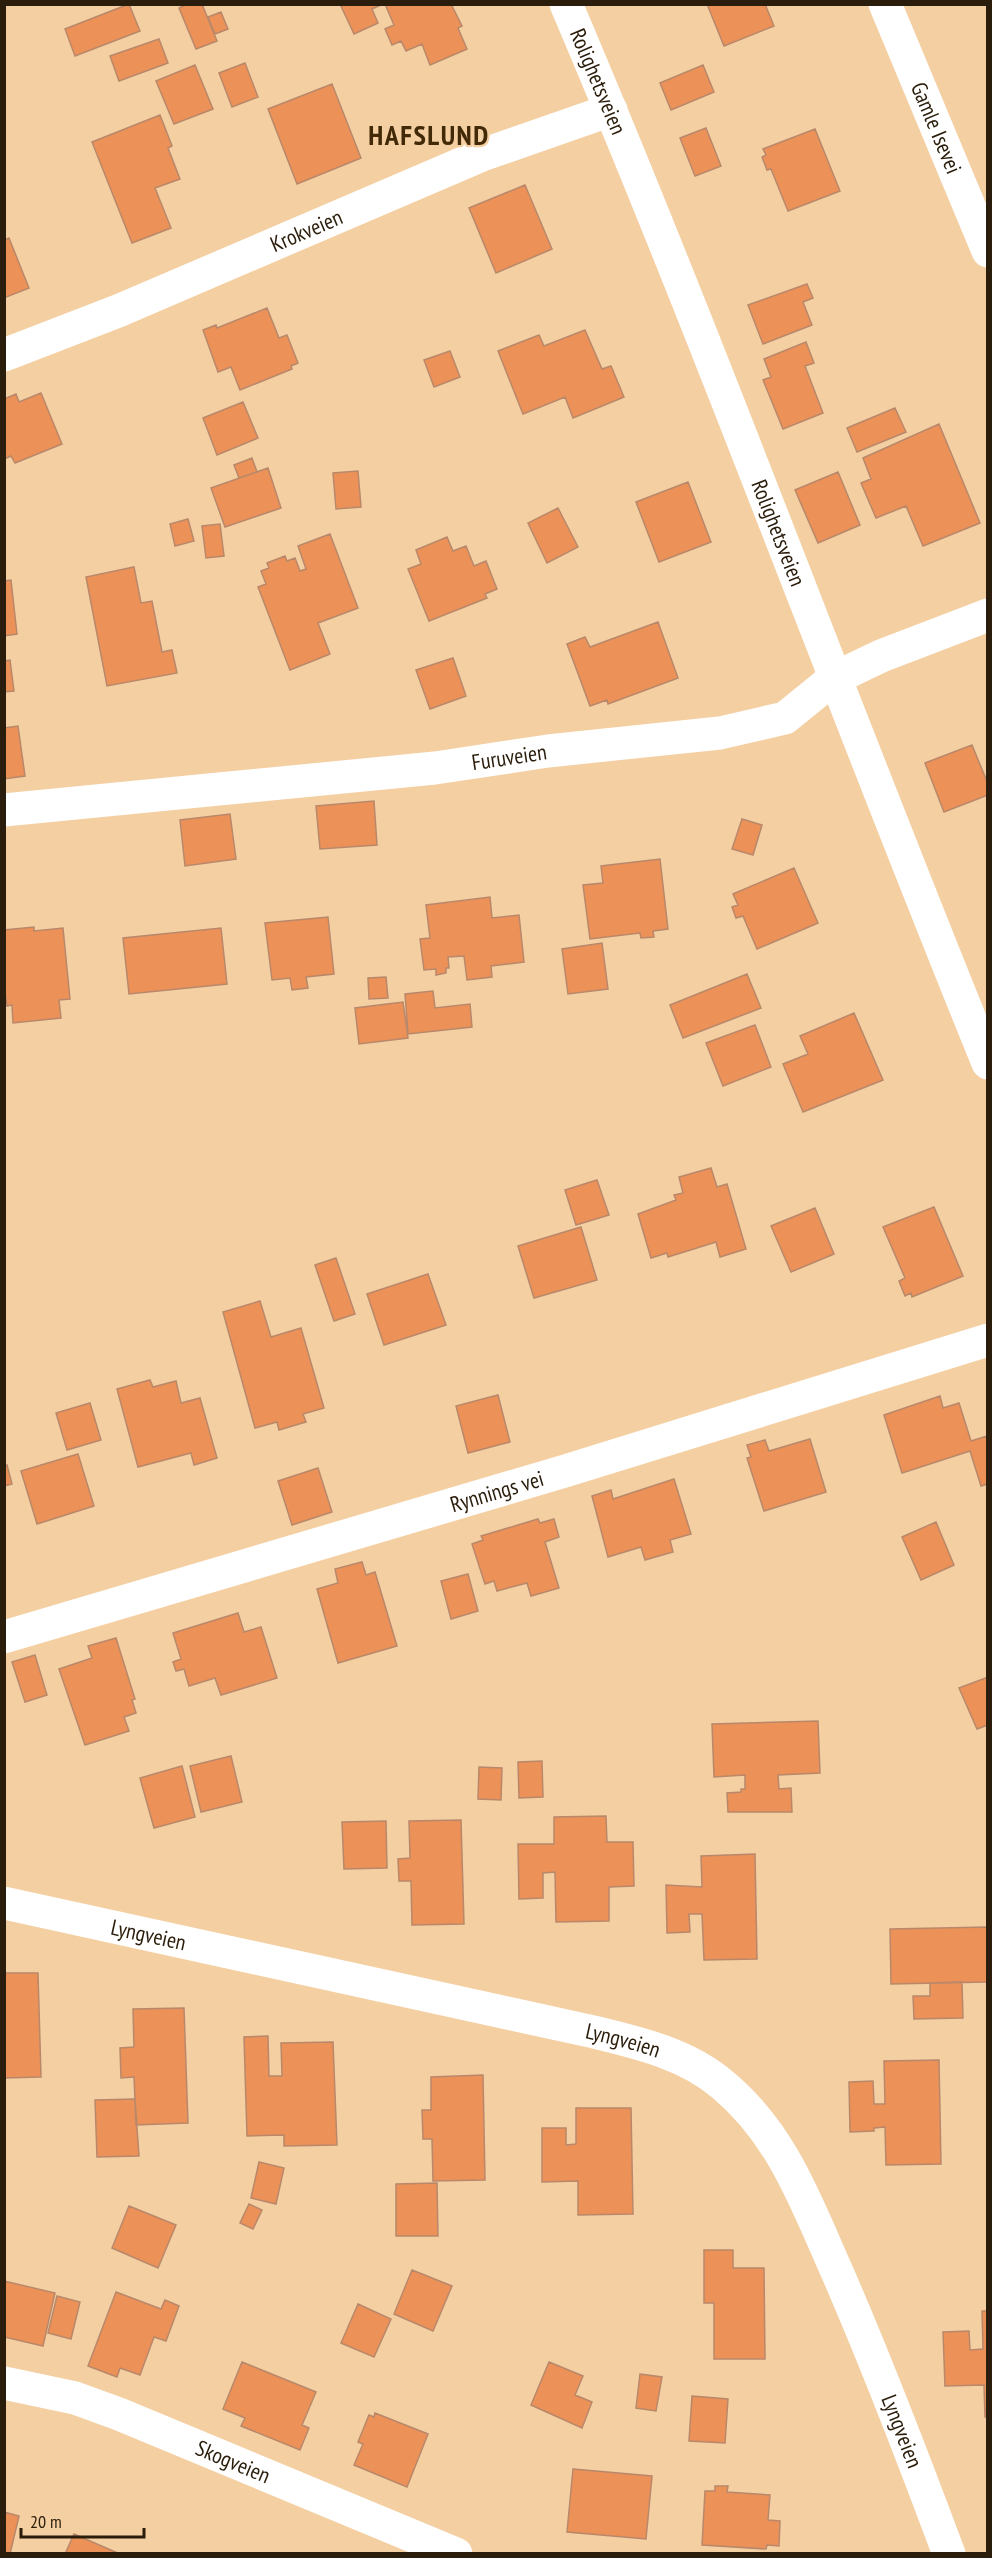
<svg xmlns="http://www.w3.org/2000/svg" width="992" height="2558" font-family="'PT Sans Narrow',sans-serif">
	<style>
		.building { fill: #ec9157; stroke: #b9886b; stroke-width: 1.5 }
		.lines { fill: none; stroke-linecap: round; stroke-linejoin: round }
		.minor { stroke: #fff; stroke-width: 33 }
		.labels { text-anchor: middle; stroke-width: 4.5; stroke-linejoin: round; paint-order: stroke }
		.street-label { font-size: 22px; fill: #2b1d0b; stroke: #f4cfa2 }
		.district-label { font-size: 28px; font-weight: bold; letter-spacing: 1.5px; fill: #422a09; stroke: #f4cfa2 }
	</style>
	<rect width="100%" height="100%" fill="#f4cfa2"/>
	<path class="building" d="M129 4 140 31 75 56 65 29Z
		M187 4H202L217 41 196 49 179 8Z
		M340 4H383L372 9 378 23 354 34Z
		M385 4H451L462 26 458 28 467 49 430 65 422 44 406 51 401 41 392 45 385 29 394 25Z
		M707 4H765L774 26 724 46Z
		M221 12 228 29 215 34 208 17Z
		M159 39 168 63 119 81 110 56Z
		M245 63 258 97 232 107 219 73Z
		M195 65 213 109 174 124 156 81Z
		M703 65 714 92 671 110 660 83Z
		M332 84 361 158 297 184 268 109Z
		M160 115 172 146 168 148 180 179 155 188 171 228 132 243 92 142Z
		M706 128 721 166 695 176 680 138Z
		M815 129 840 191 788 211 771 169 767 170 762 157 766 155 763 149Z
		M525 185 552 249 496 273 469 208Z
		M9 238 29 288 4 298V240Z
		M807 284 813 298 803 302 812 325 763 344 748 305Z
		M267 308 279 338 287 335 298 363 291 366 292 369 240 390 231 367 218 372 203 330 216 325 217 328Z
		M585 330 602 369 611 366 624 397 573 418 565 397 523 414 498 351 539 335 544 346Z
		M806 342 814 363 805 366 823 413 783 429 763 380 771 377 764 359Z
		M450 351 460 377 434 387 424 360Z
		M41 393 62 444 15 463 11 456 4 459V399L16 394 19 402Z
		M243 402 258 438 217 455 203 418Z
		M895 408 906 432 857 452 847 428Z
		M939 424 980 523 923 546 906 506 876 518 861 483 871 479 863 458Z
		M252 458 257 472 239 478 234 465Z
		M268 468 281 508 225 527 211 488Z
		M358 471 361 507 336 509 333 473Z
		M838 472 860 525 818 543 795 490Z
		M688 482 711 542 659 562 636 502Z
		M558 508 578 547 547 563 528 523Z
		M188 519 194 541 175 546 170 524Z
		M220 524 224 556 206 558 202 526Z
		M330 534 358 608 318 623 330 654 290 670 258 587 266 584 261 571 269 568 267 563 285 556 287 561 295 558 300 571 306 569 298 546Z
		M447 537 453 551 466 546 474 566 486 561 497 589 485 594 487 598 429 621 408 569 421 564 416 550Z
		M134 567 141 603 152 601 162 652 172 650 177 673 107 686 86 577Z
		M11 580 17 634 4 636V581Z
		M658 622 678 678 608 704 607 700 590 706 567 644 585 637 590 647Z
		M453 658 466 696 430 709 416 670Z
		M10 660 14 691 4 692V661Z
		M18 726 25 776 4 779V728Z
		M972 745 988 784V795L944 812 925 763Z
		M374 801 377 845 320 849 316 806Z
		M230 814 236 859 185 866 180 820Z
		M742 819 762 825 753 855 732 849Z
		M660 859 668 929 653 931 654 937 641 938 640 933 590 939 583 885 603 883 601 866Z
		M794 868 818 923 757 949 743 916 736 918 732 907 738 905 733 894Z
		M490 897 492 918 519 915 524 962 491 966 492 977 467 980 464 956 448 957 449 968H446V973L436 975V969L424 970 420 939 430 938 426 905Z
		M328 917 334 974 306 977 308 988 292 990 290 978 272 980 265 923Z
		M34 927V931L63 928 70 999 59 1000 61 1018 13 1023 12 1005 7 1006 4 985V930Z
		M221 928 227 984 129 994 123 938Z
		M602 943 608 989 568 994 562 949Z
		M747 974 761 1008 683 1038 670 1005Z
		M386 977 388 998 369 999 368 978Z
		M433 991 435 1008 470 1004 472 1027 408 1034 405 994Z
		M403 1002 408 1038 359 1044 355 1008Z
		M854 1013 883 1080 803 1112 783 1064 808 1054 800 1036Z
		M755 1025 771 1067 723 1086 706 1043Z
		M711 1168 717 1187 727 1184 746 1249 720 1257 716 1242 668 1257 667 1253 651 1258 638 1214 676 1200 674 1195 683 1193 679 1177Z
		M597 1180 609 1215 576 1225 565 1190Z
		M934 1207 963 1276 912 1297 911 1293 905 1296 899 1281 905 1278 883 1227Z
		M815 1208 834 1254 791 1272 771 1226Z
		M581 1227 597 1280 534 1298 518 1246Z
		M336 1258 355 1314 334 1321 315 1265Z
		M428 1274 446 1325 384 1345 367 1294Z
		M260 1301 271 1337 301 1328 324 1408 303 1414 306 1422 279 1430 277 1422 255 1428 223 1312Z
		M150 1380 153 1387 176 1381 181 1403 200 1398 217 1458 194 1465 191 1453 138 1467 117 1389Z
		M498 1395 510 1442 468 1453 456 1406Z
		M940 1396 943 1408 959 1403 971 1441 987 1436 988 1484 981 1486 970 1451 902 1473 884 1415Z
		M90 1403 101 1440 67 1450 56 1413Z
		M810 1439 826 1492 764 1511 747 1458 751 1457 747 1445 765 1440 769 1451Z
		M78 1454 94 1506 37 1524 21 1471Z
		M7 1465 12 1484 4 1486V1466Z
		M318 1468 332 1512 292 1525 278 1481Z
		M674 1479 691 1534 670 1540 673 1552 645 1560 641 1547 608 1557 592 1496 611 1490 613 1499Z
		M538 1519 540 1523 554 1519 559 1537 545 1542 559 1588 531 1596 527 1583 497 1591 494 1581 485 1584 472 1544 483 1540 481 1536Z
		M936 1522 954 1565 921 1580 902 1537Z
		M362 1562 366 1575 375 1572 397 1646 338 1663 317 1589 338 1583 335 1569Z
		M468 1574 478 1611 451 1619 441 1581Z
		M238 1613 244 1632 261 1627 277 1678 221 1695 215 1678 189 1686 184 1669 176 1671 173 1662 181 1659 173 1633Z
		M116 1638 135 1699 132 1700 136 1713 124 1717 129 1731 85 1745 59 1669 92 1658 88 1646Z
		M35 1655 47 1695 25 1702 12 1662Z
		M988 1677V1725L977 1729 959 1688Z
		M818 1721 820 1773 778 1775 779 1789 791 1788 792 1812H728L727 1793 741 1792V1789H745V1775L714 1777 712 1724Z
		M231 1756 242 1802 201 1812 190 1766Z
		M542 1761 543 1797 519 1798 518 1762Z
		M182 1766 195 1817 154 1828 140 1778Z
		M479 1767 502 1768 501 1800 478 1799Z
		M606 1816 607 1842H633L634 1886 609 1887V1921L556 1922 555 1872 543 1873V1898L519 1899 518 1844H554V1817Z
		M461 1820 464 1924 412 1925 411 1881H399L398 1859 410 1858 409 1821Z
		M386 1821 387 1868 344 1869 342 1822Z
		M755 1854 757 1959 704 1960 702 1914H689L690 1932 667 1933 666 1885 702 1887 701 1856Z
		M988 1927V1982L891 1984 890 1929Z
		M4 1973H38L41 2077 4 2078Z
		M962 1982 963 2018 914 2019 913 1996H930V1983Z
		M184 2008 188 2123 136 2125 134 2077 121 2078 120 2048 134 2047 133 2009Z
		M268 2036 269 2076H282L281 2043 333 2042 337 2145 284 2146V2135L247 2136 244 2037Z
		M939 2060 941 2164 886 2165 885 2127 874 2128V2131L850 2132 849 2082 873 2081 874 2104H885L884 2061Z
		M483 2075 485 2180 433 2181 432 2139H423L422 2110H431V2077Z
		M135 2099 139 2156 97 2157 95 2100Z
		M576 2108H631L633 2214 578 2215V2181L542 2182V2128H566V2145L576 2144Z
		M259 2162 284 2168 276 2204 251 2198Z
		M437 2183 438 2236H396V2184Z
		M249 2204 262 2210 253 2229 240 2223Z
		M129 2206 176 2225 158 2268 112 2248Z
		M704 2250H733V2268H764L765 2359H714V2303H704Z
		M412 2270 452 2286 433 2331 394 2314Z
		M4 2281 55 2293 43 2346 4 2337Z
		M116 2292 161 2309 165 2300 179 2306 166 2341 154 2337 140 2375 120 2368 117 2377 88 2366Z
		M57 2296 80 2302 71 2339 48 2333Z
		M358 2304 391 2319 374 2357 341 2343Z
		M982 2311H988V2417H985L984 2385 945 2386 943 2332 969 2331 970 2350 983 2349Z
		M242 2362 316 2392 302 2425 309 2428 300 2450 241 2426 245 2418 223 2409Z
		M549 2362 583 2376 575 2395 592 2402 582 2428 531 2405Z
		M640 2374 662 2377 656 2411 636 2408Z
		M692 2396 728 2399 725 2443 689 2441Z
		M375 2413 428 2434 407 2487 354 2465 363 2444 358 2442 369 2415 374 2417Z
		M573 2469 652 2476 646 2539 567 2532Z
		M715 2486H728L727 2492 770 2495 768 2520 780 2521 779 2546 767 2545 766 2549 702 2545 705 2491H715Z
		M4 2512 19 2516 10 2554H4Z
		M74 2534 120 2554H65Z"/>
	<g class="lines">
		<g class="minor">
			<path id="s1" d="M566 4C715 354 844 711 988 1063"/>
			<path id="s2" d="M885 4 988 251"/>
			<path id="s3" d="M4 355 118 311 482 155 611 110"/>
			<path id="s4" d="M4 810 435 768 548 751 720 733 785 718 833 679 881 656 988 615"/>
			<path id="s5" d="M4 1637 565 1471 988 1340"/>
			<path id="s6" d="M4 1903 594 2032C639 2043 687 2054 723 2085 783 2135 807 2205 838 2274 878 2366 914 2460 949 2554"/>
			<path id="s7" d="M4 2383 75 2398 119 2414 456 2554"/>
		</g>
	</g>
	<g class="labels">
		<g class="street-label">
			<text dy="8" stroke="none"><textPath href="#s1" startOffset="84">Rolighetsveien</textPath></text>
			<text dy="8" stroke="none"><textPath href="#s2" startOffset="134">Gamle Isevei</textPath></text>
			<text dy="8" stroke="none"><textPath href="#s3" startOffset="327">Krokveien</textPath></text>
			<text dy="8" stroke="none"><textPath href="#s1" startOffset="570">Rolighetsveien</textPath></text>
			<text dy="8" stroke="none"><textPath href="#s4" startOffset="508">Furuveien</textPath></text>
			<text dy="8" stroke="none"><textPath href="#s5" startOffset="514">Rynnings vei</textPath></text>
			<text dy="8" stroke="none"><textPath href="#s6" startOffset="148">Lyngveien</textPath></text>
			<text dy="8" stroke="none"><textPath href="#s6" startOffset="634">Lyngveien</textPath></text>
			<text dy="8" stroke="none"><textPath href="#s6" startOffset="1138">Lyngveien</textPath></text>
			<text dy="8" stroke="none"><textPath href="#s7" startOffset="243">Skogveien</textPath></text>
		</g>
		<g class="district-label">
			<text x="429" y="145">HAFSLUND</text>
		</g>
	</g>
	<rect width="992" height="2558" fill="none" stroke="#2b1d0b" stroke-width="12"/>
	<path d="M21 2528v9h123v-9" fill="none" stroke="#2b1d0b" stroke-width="3"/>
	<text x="30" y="2528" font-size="18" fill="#2b1d0b" stroke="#f4cfa2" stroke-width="4.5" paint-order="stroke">20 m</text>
</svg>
